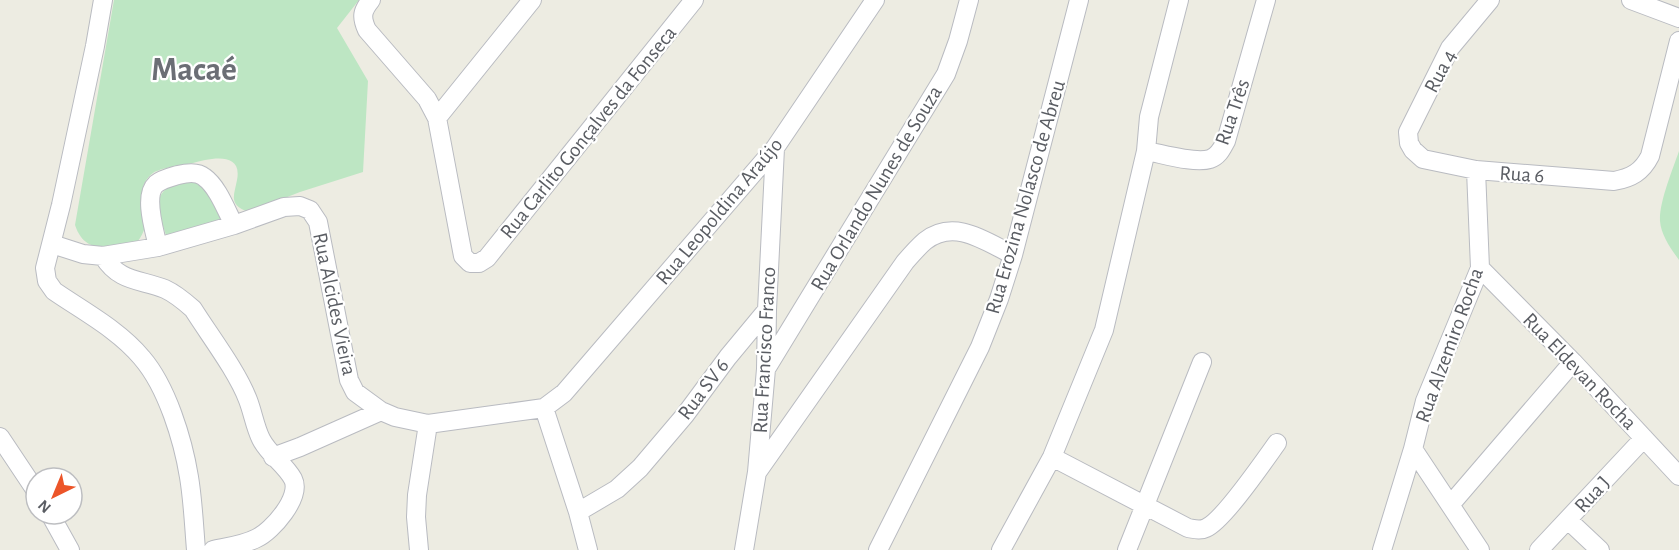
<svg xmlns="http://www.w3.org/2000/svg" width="1679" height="550" font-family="'Alegreya Sans',sans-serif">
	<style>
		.green { fill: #bde6c3 }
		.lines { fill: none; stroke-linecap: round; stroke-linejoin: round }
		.minor-casing { stroke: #b9bbc1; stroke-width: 20 }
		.minor { stroke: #fff; stroke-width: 18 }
		.labels { text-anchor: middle; stroke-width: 4.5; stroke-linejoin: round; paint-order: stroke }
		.street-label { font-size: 21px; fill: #5a5d63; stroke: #fff }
		.town-label { font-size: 33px; font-weight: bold; fill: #6b6e75; stroke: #fff }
	</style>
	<rect width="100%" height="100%" fill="#edece2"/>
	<path class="green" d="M114 0H359L337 28 368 81 363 172 300 192 249 212C228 205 234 196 237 180 243 150 208 159 193 163 183 165 160 168 153 173 133 188 146 212 144 230 142 236 138 241 134 246 109 247 85 255 75 225Z
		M1679 151V260C1671 249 1661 235 1660 221 1659 202 1673 169 1679 151Z
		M186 178 205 184 226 220 167 238C156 205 150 192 186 178Z"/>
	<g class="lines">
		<defs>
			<path id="minor" d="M103 0 95 46 61 205 45 268 47 281 54 291C83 311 119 330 142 358 167 387 183 440 189 477 193 501 194 526 196 550
				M371 0C362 11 361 17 367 30L427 99 437 118 463 256 470 263H479L487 258 694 0
				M1490 0 1450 48 1408 132 1409 143 1413 150 1423 159 1476 170 1614 181C1631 178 1642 172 1650 156L1679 41
				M1631 0 1679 18
				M437 118 532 0
				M1146 151C1163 154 1195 164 1210 159 1219 156 1222 148 1226 141L1266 0
				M52 244 83 254 103 256 158 247 234 225 284 207 300 206 310 210 318 222 349 380 355 392 381 411 395 417 428 424 544 408 578 512 588 550
				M158 247C155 232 143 196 156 184 162 179 171 177 178 175 186 173 197 171 204 177 218 187 226 210 234 225
				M103 256C119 282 139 279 165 289 176 294 184 301 193 309 210 336 237 371 248 400 253 413 255 427 261 439 269 455 285 464 293 479 302 497 272 531 257 538 244 545 227 547 213 550
				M1480 268 1573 362 1679 476
				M766 369 946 74 958 41 969 0
				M544 408 564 393 775 148 875 0
				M0 437 36 491
				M1413 449 1480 550
				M273 457 300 447 381 411
				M1052 457 1188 528C1194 529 1200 531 1206 528 1223 521 1264 461 1277 443
				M758 471 905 262C911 255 918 247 925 241 954 218 985 241 1013 255
				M1451 504 1573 362
				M578 512 617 489 640 468 685 415 728 357 767 310
				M50 514 70 550
				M1568 520 1600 550
				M419 550 416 517 417 495 428 424
				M744 550 757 472 766 369 767 310 775 148
				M878 550 980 347 999 299 1013 255 1079 0
				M1001 550 1052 457 1104 330 1146 151 1149 117 1179 0
				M1127 550 1202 362
				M1382 550 1413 449 1425 401 1480 268 1476 170
				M1539 550 1644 438"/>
		</defs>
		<use href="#minor" class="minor-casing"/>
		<use href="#minor" class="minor"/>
	</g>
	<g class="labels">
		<g class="street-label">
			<text transform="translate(1440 71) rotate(-62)" y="7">Rua 4</text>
			<text transform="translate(1232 112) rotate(-71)" y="7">Rua Três</text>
			<text transform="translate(588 132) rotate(-51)" y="7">Rua Carlito Gonçalves da Fonseca</text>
			<text transform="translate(1522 174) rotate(4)" y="7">Rua 6</text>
			<text transform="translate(876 188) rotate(-59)" y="7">Rua Orlando Nunes de Souza</text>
			<text transform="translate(1025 197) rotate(-74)" y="7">Rua Erozina Nolasco de Abreu</text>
			<text transform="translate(719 211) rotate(-50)" y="7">Rua Leopoldina Araújo</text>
			<text transform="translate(335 304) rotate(78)" y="7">Rua Alcides Vieira</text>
			<text transform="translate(1449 345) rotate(-70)" y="7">Rua Alzemiro Rocha</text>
			<text transform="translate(764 350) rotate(-87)" y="7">Rua Francisco Franco</text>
			<text transform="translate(1580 371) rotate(46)" y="7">Rua Eldevan Rocha</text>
			<text transform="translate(703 389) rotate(-53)" y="7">Rua SV 6</text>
			<text transform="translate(1592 494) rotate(-47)" y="7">Rua J</text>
		</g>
		<g class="town-label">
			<text x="194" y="80">Macaé</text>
		</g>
	</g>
	<g transform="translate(54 496) rotate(223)"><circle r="28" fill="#ffffff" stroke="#bdbec1" stroke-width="1.5"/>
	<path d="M0-4.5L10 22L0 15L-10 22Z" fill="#ec5529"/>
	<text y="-9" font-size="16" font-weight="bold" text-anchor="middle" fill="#5a5d63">N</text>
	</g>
</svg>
